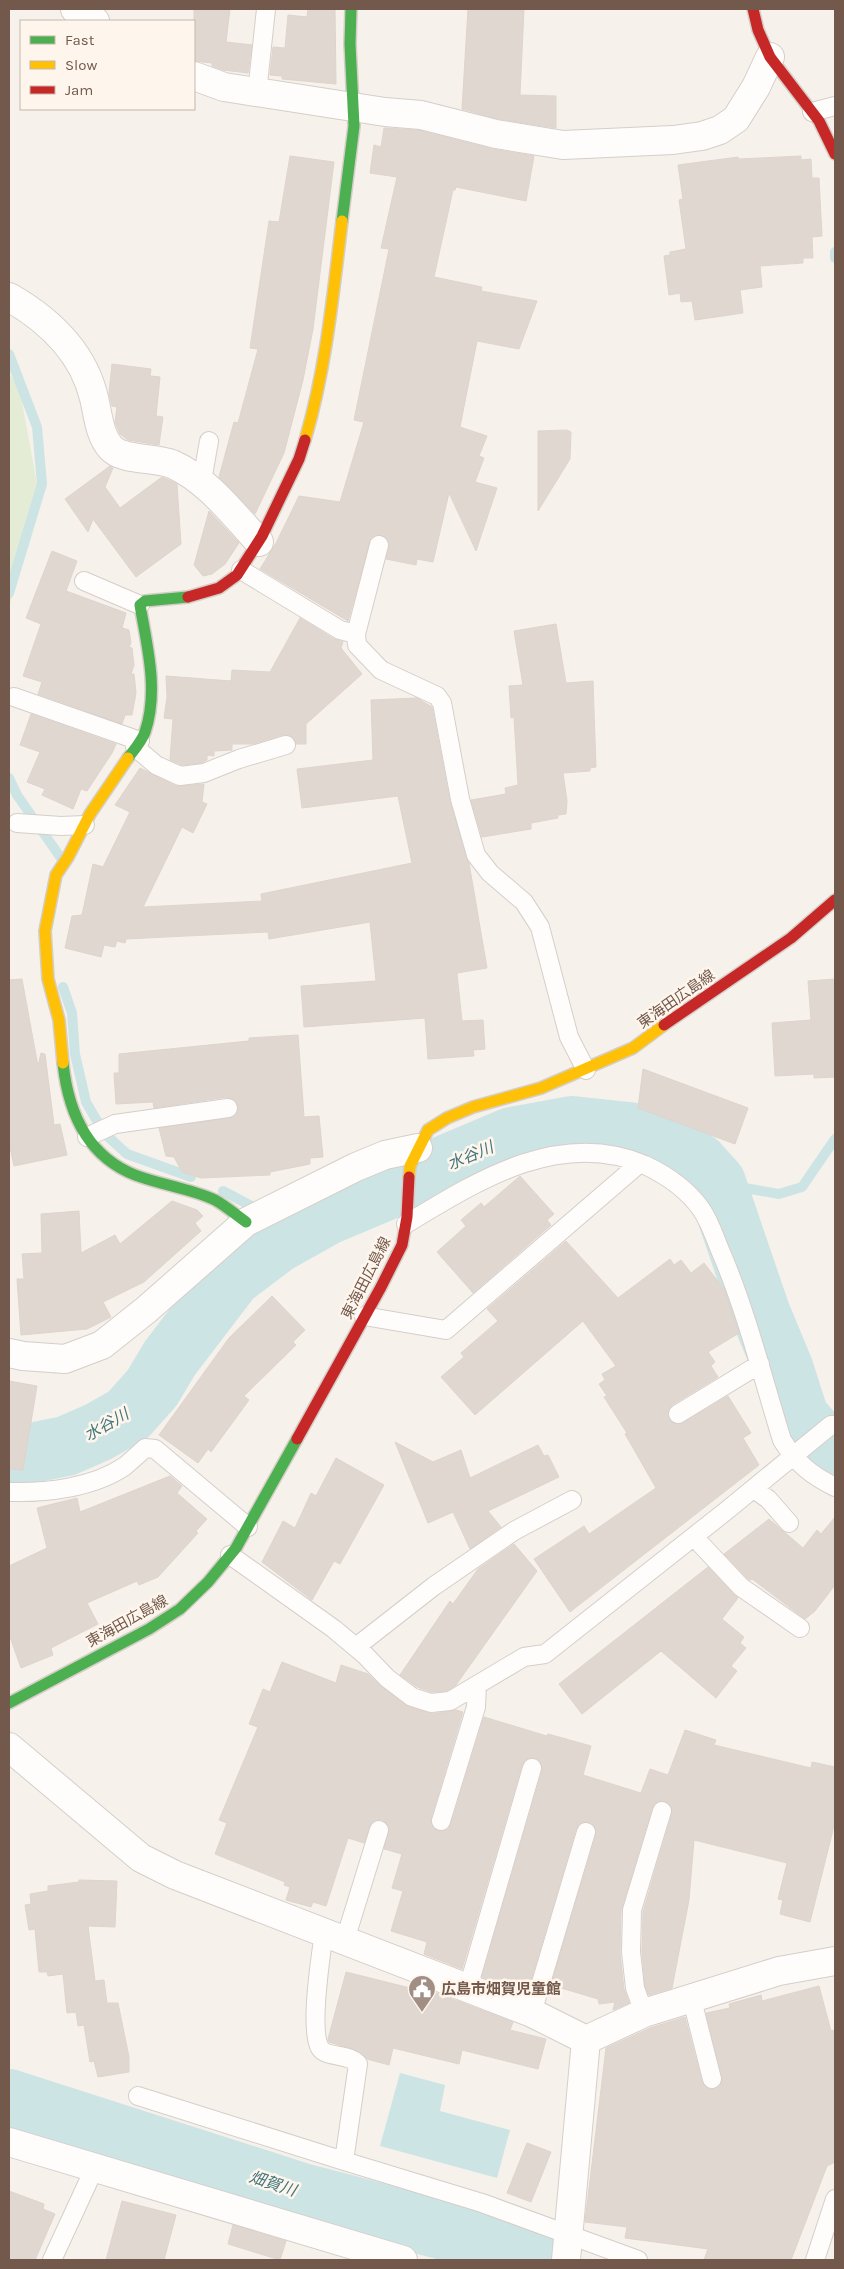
<svg xmlns="http://www.w3.org/2000/svg" width="844" height="2269" font-family="Karla,'Noto Sans JP',sans-serif">
	<style>
		.green { fill: #e4ecd6 }
		.water { fill: #cde4e5 }
		.lines { fill: none; stroke-linecap: round; stroke-linejoin: round }
		.stream { stroke: #cde4e5; stroke-width: 10 }
		.river { stroke: #cde4e5; stroke-width: 60 }
		.building { fill: #e0d7d0; stroke: #dfd4cd }
		.lane-casing { stroke: #d5cec9; stroke-width: 20 }
		.street-casing { stroke: #d5cec9; stroke-width: 30 }
		.fast-casing { stroke: #d5cec8; stroke-width: 14 }
		.slow-casing { stroke: #d5cec8; stroke-width: 14 }
		.jam-casing { stroke: #d5cec8; stroke-width: 14 }
		.lane { stroke: #fefdfc; stroke-width: 18 }
		.street { stroke: #fefdfc; stroke-width: 28 }
		.fast { stroke: #4caf50; stroke-width: 11 }
		.slow { stroke: #ffc107; stroke-width: 11 }
		.jam { stroke: #c62828; stroke-width: 11 }
		.labels { text-anchor: middle; stroke-width: 5; stroke-linejoin: round; paint-order: stroke }
		.street-label { font-size: 15px; fill: #73584c; stroke: #fef6ec }
		.poi-label { font-size: 15px; font-weight: bold; fill: #73584c; stroke: #fef6ec; text-anchor: start }
		.water-label { font-size: 16px; font-style: italic; fill: #44777e; stroke: #fef6ec }
	</style>
	<rect width="100%" height="100%" fill="#f6f1eb"/>
	<path class="green" d="M9 374 19 386 40 500 9 607Z"/>
	<path class="water" d="M400 2073 445 2085 440 2111 510 2130 497 2178 380 2146Z"/>
	<g class="lines">
		<path class="stream" d="M835 252V258
			M9 354 37 427 42 484 9 593
			M9 778 17 795 63 861
			M63 987 72 1013 75 1054 86 1102 104 1133 127 1154 191 1177
			M716 1183 779 1194 802 1187 835 1139
			M223 1191 299 1231"/>
		<path class="river" d="M9 1455 26 1454 66 1446 98 1432 128 1415 152 1388 170 1358 232 1277 277 1243 327 1215 512 1137 572 1126 629 1132 672 1144 697 1162 716 1183 760 1312 784 1370 799 1417 828 1451 835 1456
			M9 2099 302 2193 498 2244 539 2260"/>
	</g>
	<path class="building" d="M194 9H230L226 42 252 45 248 73 223 70 212 66V63L194 61Z
		M308 9H335L336 84 282 79V76L270 75 273 47 285 48 288 15 307 17Z
		M468 9H524L520 95 556 96V128L499 119 462 109Z
		M384 128 418 130 492 149 534 156 526 201 456 187 455 190H453L434 277 482 287 481 291 537 301 519 349 477 341 460 427 487 436 479 456 484 458 475 482 497 488 476 551 449 493 433 562 417 559 416 565 386 559 389 547 387 538 377 535 371 538 348 621 260 569 276 543 299 496 340 502 364 422 354 420 389 249 381 248 397 177 370 173 374 145 381 147Z
		M290 156 334 162 313 329 303 380 284 453 255 514 219 477 234 422 238 423 258 349 250 348 269 221 279 222Z
		M801 156V160L811 159 812 178H819L822 236 812 237 813 258H803V263L760 266 762 287 740 290 743 313 695 320 692 301 681 302 680 293 669 295 664 256 670 255V252L686 249 679 200 683 199 678 165 738 157 739 159Z
		M112 364 151 369 150 376 160 377 156 416 163 417 159 445 128 440 120 434 115 422 117 407 112 406 109 393Z
		M567 430 571 432 570 459 538 511V431Z
		M110 466 113 468 105 487 120 508 162 477 177 484 181 544 136 577 93 519 88 532 65 499Z
		M209 511 239 543 225 564 212 574 203 576 194 565Z
		M52 551 77 561 66 591 126 613 122 628 129 630 131 643 129 647 132 648 134 665 131 674H134L136 693 132 715H125L122 724 38 694 42 682 23 676 41 624 26 618Z
		M300 618 334 639 343 642 341 648 362 674 306 724V744H296L293 737 283 735 252 744H232V750L214 751V756L207 755V760L201 763 182 765 170 760 173 719 164 718 167 697 166 676 231 681 232 670 270 672Z
		M556 624 566 683 593 681 596 767 590 768V771L563 773 567 801 566 814 558 815V818L531 823V829L482 837 471 800 506 794 505 788 518 785 514 717 511 718 509 686 523 685 514 631Z
		M417 698 432 707 450 802 469 863 487 968 457 973 462 1021 483 1020 485 1049 473 1050 474 1056 428 1059 425 1018 304 1027 301 986 376 981 370 922 269 939 268 932 126 939 125 943 117 941 115 947 104 945 101 957 65 948 72 916 82 915 93 864 103 867 130 812 115 805 140 768 176 786 204 784 202 802 207 804 193 833 182 827 143 907 262 901 261 894 412 863 398 796 302 808 297 769 373 760 371 700Z
		M31 714 116 744 112 753 87 791 81 789 73 809 42 795 45 789 27 782 40 752 20 745Z
		M22 979 38 1066 41 1053 45 1054 54 1125 60 1124 67 1155 14 1166 9 1143V980Z
		M835 979V1077L814 1078V1074L775 1076 772 1023 811 1020 808 981Z
		M298 1035 304 1117 319 1116 323 1157 310 1158V1164L270 1172V1175L201 1178 182 1172 174 1157 166 1156 159 1128 230 1118 238 1112 236 1101 227 1097 154 1108 153 1102 116 1104 114 1073H119V1054L249 1041V1038Z
		M643 1069 748 1108 735 1144 638 1108Z
		M520 1176 554 1214 547 1220 551 1225 473 1293 437 1252 466 1226 461 1220 481 1203 484 1207Z
		M172 1201 197 1210 203 1216 195 1223 201 1231 144 1282 103 1302 111 1317 87 1329 21 1335 17 1279H24L22 1254 42 1253 41 1214 79 1211 81 1253 115 1235 120 1244Z
		M566 1241 618 1298 670 1259 674 1265 681 1260 691 1273 704 1263 724 1289 739 1333 708 1352 715 1362 711 1366 718 1377 672 1405 667 1415 673 1423H683L728 1396 751 1433 743 1438 759 1465 570 1612 534 1559 584 1526 589 1534 656 1488 625 1434 627 1433 604 1397 607 1396 599 1384 605 1380 602 1374 616 1366 583 1321 475 1415 441 1377 464 1357 461 1353 498 1321 487 1309Z
		M272 1296 305 1330 293 1342 296 1345 244 1396 249 1400 211 1452 208 1449 198 1463 159 1435 229 1338Z
		M9 1381 37 1386 23 1470 9 1469Z
		M395 1442 433 1462 461 1450 470 1478 538 1445 544 1456 548 1455 559 1477 488 1511 501 1527 470 1549 453 1512 428 1523Z
		M336 1458 384 1485 340 1564 334 1561 312 1600 262 1562 283 1521 295 1528 311 1493 316 1496Z
		M170 1476 182 1486 177 1493 207 1519 196 1531 198 1533 158 1577 139 1585 137 1581 87 1603 98 1624 51 1648 53 1655 21 1668 9 1634V1566L47 1548 37 1508 77 1498 80 1512Z
		M835 1517V1585L815 1611 805 1619 752 1579 750 1580 748 1579 724 1554 769 1519 803 1548 817 1530 821 1534Z
		M514 1544 537 1571 456 1685 447 1691 432 1692 417 1687 400 1675 450 1601 453 1604 478 1569Z
		M708 1567 738 1598 722 1619 744 1637 740 1643 746 1648 731 1666 737 1671 716 1698 661 1651 582 1714 559 1684Z
		M282 1662 336 1683 341 1665 368 1674 381 1686 409 1707 432 1714 456 1710 463 1712 431 1818 433 1828 438 1831 448 1829 451 1824 484 1717 547 1736 548 1734 591 1746 583 1775 641 1793 650 1769 668 1775 685 1730 716 1740 714 1745 811 1768 812 1762 835 1767V1822L810 1922 780 1914 783 1900 778 1899 787 1863 694 1840 689 1900 672 1988 649 1995 645 1986 642 1952 643 1912 672 1814 669 1803 660 1801 652 1808 621 1910 620 1953 624 1989 629 2003 613 2010 615 2002 599 2004 598 1999 551 1985 596 1835 594 1825 589 1822 579 1824 576 1829 531 1980 526 1978 521 1992 482 1977 542 1771 540 1761 534 1758 525 1760 522 1765 462 1969 424 1954 427 1942 391 1931 403 1891 392 1888 402 1854 384 1849 389 1828 383 1820H376L371 1823 364 1843 348 1838 326 1906 313 1902 311 1907 286 1900 290 1887 284 1885 285 1882 215 1854 227 1823 219 1820 258 1727 249 1724 263 1689 270 1692Z
		M79 1880 117 1881 115 1927 88 1926 95 1981 104 1980 107 2003H118L129 2057V2072L98 2077 94 2061 90 2062 84 2025 78 2026 76 2012 67 2013 63 1974 48 1976 47 1972H39L35 1929 29 1930 25 1905 31 1904 30 1894 48 1891V1886L79 1882Z
		M346 1972 414 1989 415 1985 513 2022 510 2030 546 2039 538 2069 462 2050 459 2064 393 2048 389 2065 367 2059 353 2049 329 2042 328 2039Z
		M819 1986 831 2031 835 2030V2162L827 2166 791 2260H704L708 2249 625 2238 627 2227 585 2222 606 2048 650 2028 685 2017 702 2082 709 2089H715L720 2086 722 2077 706 2013 730 2008 729 2004 761 1995 762 2001Z
		M527 2143 551 2152 531 2202 507 2193Z
		M9 2191 44 2204 43 2209 55 2214 35 2260H9Z
		M122 2201 176 2215 164 2260H106Z
		M233 2225 286 2241 280 2260 228 2244Z"/>
	<g class="lines">
		<defs>
			<path id="lane" d="M257 93 266 9
				M812 112 835 106
				M202 481 209 441
				M379 545 356 634 357 645 381 670 437 696 442 703 460 799 476 855 490 873 524 902 540 927 569 1037 586 1070
				M241 570 340 630 356 634
				M84 581 140 605
				M14 697 140 741
				M135 747 156 765 180 776 204 773 239 759 286 745
				M17 823 61 826 85 825
				M87 1137 115 1124 228 1108
				M406 1224C477 1181 560 1128 645 1165 666 1175 687 1189 701 1209 711 1223 716 1242 723 1257 748 1317 763 1379 782 1440 796 1463 811 1475 835 1487
				M364 1316 446 1330 640 1163
				M678 1414 760 1364
				M754 1489 768 1499 789 1523
				M9 1492C46 1493 93 1488 125 1466 132 1460 139 1454 145 1448L155 1449 248 1527
				M694 1537 741 1587 800 1628
				M230 1555 334 1629 365 1655 387 1678 412 1697 431 1703 450 1701 524 1657 545 1654 726 1511 831 1425H835
				M356 1647 434 1586 514 1531 572 1500
				M441 1821 476 1707 477 1685
				M324 1932C321 1955 309 2029 320 2048 326 2058 349 2053 358 2064L344 2161 482 2203 638 2260
				M345 1940 379 1830
				M468 1988 532 1768
				M692 2000 712 2079
				M532 2013 586 1832
				M644 2013 635 1988 631 1952 632 1910 662 1811
				M138 2096 344 2161
				M52 2260 95 2167
				M815 2260 835 2199"/>
			<path id="street" d="M75 9 95 21
				M194 76 224 87 385 112 421 115 496 134 563 145 673 140 702 136 720 130 736 119 756 87 770 57
				M9 297C49 320 83 351 94 398 98 414 99 435 111 448 123 461 155 457 172 464 208 480 233 514 259 542
				M9 1353 23 1356 65 1359 102 1345 146 1310 246 1222 356 1167 385 1155 418 1148
				M9 1747 141 1858 175 1875 532 2013 586 2040 644 2013 779 1971 835 1961
				M9 2142 403 2260
				M566 2260 586 2040"/>
			<path id="fast" d="M342 221 354 126 350 44 351 9
				M128 758C134 750 142 741 145 732 159 691 147 646 140 605L145 601 188 597
				M63 1063C68 1111 87 1156 135 1175 161 1185 189 1188 215 1200 226 1206 236 1215 246 1222
				M9 1703 149 1629 180 1609 208 1582 236 1548 297 1439"/>
			<path id="slow" d="M305 440C326 369 333 295 342 221
				M63 1063 59 1020 48 979 45 931 56 875 68 857 90 814 128 758
				M409 1177 410 1166 428 1130 447 1118 473 1107 541 1088 633 1048 664 1025"/>
			<path id="jam" d="M753 9 758 30 770 57 819 121 835 154
				M188 597 219 588 237 575 262 536 299 459 305 440
				M664 1025 791 938 835 900
				M297 1439 381 1287 402 1245 407 1217 409 1177"/>
		</defs>
		<use href="#lane" class="lane-casing"/>
		<use href="#street" class="street-casing"/>
		<use href="#fast" class="fast-casing"/>
		<use href="#slow" class="slow-casing"/>
		<use href="#jam" class="jam-casing"/>
		<use href="#lane" class="lane"/>
		<use href="#street" class="street"/>
		<use href="#fast" class="fast"/>
		<use href="#slow" class="slow"/>
		<use href="#jam" class="jam"/>
	</g>
	<defs>
		<symbol id="civic-pin" viewBox="-11 -11 22 30"><path d="M0 17L-7.5 6A9.5 9.5 0 1 1 7.5 6Z" fill="#a18e84" stroke="#fef6ec"/><path d="M-.6-6.5H3V-4.5H.6V-3L4-1V1h2V6H-6V1h2V-1L-.6-3ZM-1.2 2.5V6h2.4V2.5Z" fill="#fff"/></symbol>
	</defs>
	<g fill-rule="evenodd">
		<use href="#civic-pin" x="406" y="1973" width="32" height="43"/>
	</g>
	<g class="labels">
		<g class="street-label">
			<text transform="translate(676 999) rotate(-35)" y="5">東海田広島線</text>
			<text transform="translate(366 1278) rotate(-63)" y="5">東海田広島線</text>
			<text transform="translate(127 1621) rotate(-29)" y="5">東海田広島線</text>
		</g>
		<g class="poi-label">
			<text x="441" y="1994">広島市畑賀児童館</text>
		</g>
		<g class="water-label">
			<text transform="translate(470 1155) rotate(-23)" y="6">水谷川</text>
			<text transform="translate(106 1424) rotate(-30)" y="6">水谷川</text>
			<text transform="translate(273 2183) rotate(18)" y="6">畑賀川</text>
		</g>
	</g>
	<rect width="844" height="2269" fill="none" stroke="#73584c" stroke-width="20"/>
	<rect x="20" y="20" width="175" height="90" fill="#fef6ec" stroke="#c6b7ac"/>
	<rect x="30" y="36" width="25" height="8" fill="#4caf50" stroke="#c6b7ac"/>
	<text x="65" y="45" font-size="15" fill="#73584c">Fast</text>
	<rect x="30" y="61" width="25" height="8" fill="#ffc107" stroke="#c6b7ac"/>
	<text x="65" y="70" font-size="15" fill="#73584c">Slow</text>
	<rect x="30" y="86" width="25" height="8" fill="#c62828" stroke="#c6b7ac"/>
	<text x="65" y="95" font-size="15" fill="#73584c">Jam</text>
</svg>
